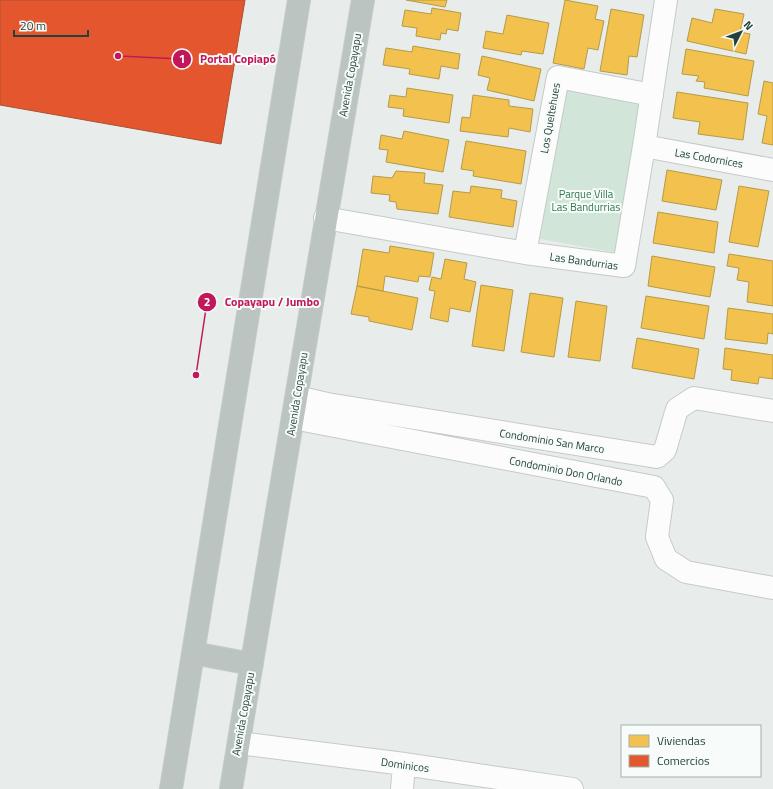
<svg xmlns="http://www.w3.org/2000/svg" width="773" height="789" font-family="'Titillium Web',sans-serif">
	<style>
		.green { fill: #d1e6d8 }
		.homes { fill: #f2c14e; stroke: #b49b48 }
		.shops { fill: #e4572e; stroke: #aa5132 }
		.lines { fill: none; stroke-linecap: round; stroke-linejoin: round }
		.minor-casing { stroke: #c5cac8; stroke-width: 24 }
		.highway-casing { stroke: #c3ccc9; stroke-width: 24 }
		.minor { stroke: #fcfcfc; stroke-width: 22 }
		.highway { stroke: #bcc4c2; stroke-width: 22 }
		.labels { text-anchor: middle; stroke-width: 4; stroke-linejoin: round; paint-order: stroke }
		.street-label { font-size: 11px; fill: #24423a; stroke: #f7fbf9 }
		.park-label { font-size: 11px; fill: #2d7a4b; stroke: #f7fbf9 }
		.leader { fill: none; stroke: #c2185b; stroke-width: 1.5 }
		.callout-dot { fill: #c2185b; stroke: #f7fbf9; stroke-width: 1.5 }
		.mark-label { font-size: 12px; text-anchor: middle; font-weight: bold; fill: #fff }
		.callout-label { font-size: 12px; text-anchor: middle; font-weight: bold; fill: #c2185b; stroke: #f7fbf9; stroke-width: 4; stroke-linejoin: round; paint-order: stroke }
	</style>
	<rect width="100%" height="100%" fill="#e8edeb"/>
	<path class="green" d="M565 87 641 100 618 253 540 239Z"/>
	<path class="homes" d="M406 0H447L445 7Z
		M565 0 598 6 595 19 604 21 598 50 588 48 584 69 553 63Z
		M432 8 461 13 458 31 447 29 446 34 441 33 440 40 416 36 417 28 402 26 405 10 431 14Z
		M611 9 644 15 637 57 629 56 627 75 600 71Z
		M715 9 744 14 740 32 750 34 746 54 687 41 692 18 712 23Z
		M507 15 549 23 543 54 522 51 521 55 483 48 486 31 503 34Z
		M413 46 460 54 458 69 441 66 439 79 409 74 410 69 383 65 386 48 412 52Z
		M686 49 754 61 748 96 704 88 705 82 696 81 699 76 682 74Z
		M482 56 541 69 534 101 487 90 490 78 478 75Z
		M764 81 773 83V145L762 143 767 116 758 114Z
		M407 88 453 95 449 123 403 116 404 109 388 107 390 95 406 97Z
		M677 92 748 103 743 140 698 134 700 122 673 118Z
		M473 95 509 100V106L533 109 530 132 509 128 508 137 460 131 462 117 470 118Z
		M404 131 449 140 443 172 386 162 388 150 379 149 381 135 402 139Z
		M466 141 526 151 521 184 473 176 474 171 461 169Z
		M667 170 722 180 716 210 662 201Z
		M396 171 425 173 424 183 443 185 438 214 397 209 396 202 389 201 390 195 371 193 373 176 392 178Z
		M471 186 502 190 501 198 517 201 513 227 449 217 453 191 470 193Z
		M739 186 769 191 758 247 729 242Z
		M658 212 718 222 714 253 653 243Z
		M390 246 434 253 430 277 419 276 418 282 385 276 383 291 357 286 363 249 389 253Z
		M729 254 773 261V306L747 302 749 282 737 280 739 268 727 266Z
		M652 256 715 267 710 297 648 286Z
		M445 259 467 263 464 279 476 282 470 312 450 308 448 322 430 318 435 291 429 290 432 277 441 279Z
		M481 285 513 290 504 351 472 346Z
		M357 286 418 298 412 330 369 321V317L351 314Z
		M530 293 563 298 554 357 521 352Z
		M646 296 709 306 704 339 641 328Z
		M576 301 607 306 600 361 568 357Z
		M728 308 773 314V334L768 333 767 344 725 339Z
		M637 338 699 349 694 379 632 368Z
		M725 348 773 355V379L759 377 758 384 731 380 732 370 723 369Z"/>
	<path class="shops" d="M0 0H245L221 144 0 105Z"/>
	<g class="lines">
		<defs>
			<path id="minor" d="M644 146 773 170
				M325 218 525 253 624 266 644 146 666 0
				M525 253 558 77 652 95
				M297 397 327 404 657 457 665 450 677 409 694 398 773 411
				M293 418 654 487 662 500 657 537 666 559 686 572 773 588
				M239 743 404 764 572 789
				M402 789 404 764"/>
			<path id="highway" d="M193 653 252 664
				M171 789 299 0
				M231 789C275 526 317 263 363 0"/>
		</defs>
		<use href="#minor" class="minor-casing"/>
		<use href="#highway" class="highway-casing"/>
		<use href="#minor" class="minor"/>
		<use href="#highway" class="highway"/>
	</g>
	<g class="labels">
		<g class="street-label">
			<text transform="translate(350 75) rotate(-80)" y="4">Avenida Copayapu</text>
			<text transform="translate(550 118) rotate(-80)" y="4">Los Queltehues</text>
			<text transform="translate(709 158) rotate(10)" y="4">Las Codornices</text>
			<text transform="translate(584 261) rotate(8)" y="4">Las Bandurrias</text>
			<text transform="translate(297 394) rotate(-81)" y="4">Avenida Copayapu</text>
			<text transform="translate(552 441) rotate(9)" y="4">Condominio San Marco</text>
			<text transform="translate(566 471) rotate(11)" y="4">Condominio Don Orlando</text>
			<text transform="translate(243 714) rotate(-80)" y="4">Avenida Copayapu</text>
			<text transform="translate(405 765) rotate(8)" y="4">Dominicos</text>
		</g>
		<g class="park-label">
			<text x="586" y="198">Parque Villa<tspan x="586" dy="13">Las Bandurrias</tspan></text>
		</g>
	</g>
	<path class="leader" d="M118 56L182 59M196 375L207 302"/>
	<g class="callout-dot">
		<circle cx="118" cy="56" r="4"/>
		<circle cx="196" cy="375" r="4"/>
		<circle cx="182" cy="59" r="10"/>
		<circle cx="207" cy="302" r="10"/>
	</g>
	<g class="mark-label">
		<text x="182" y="63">1</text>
		<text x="207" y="306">2</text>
	</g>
	<g class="callout-label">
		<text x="238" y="63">Portal Copiapó</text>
		<text x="272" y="306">Copayapu / Jumbo</text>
	</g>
	<rect x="621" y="725" width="140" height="52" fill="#f7fbf9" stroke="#a3b1ad"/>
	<rect x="629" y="735" width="20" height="12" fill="#f2c14e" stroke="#a3b1ad"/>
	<text x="657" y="745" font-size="12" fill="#24423a">Viviendas</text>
	<rect x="629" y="755" width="20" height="12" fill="#e4572e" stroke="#a3b1ad"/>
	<text x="657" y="765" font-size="12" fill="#24423a">Comercios</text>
	<g transform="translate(741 32) rotate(48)" stroke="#f7fbf9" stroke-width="3" paint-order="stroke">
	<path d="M0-3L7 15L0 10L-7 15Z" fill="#24423a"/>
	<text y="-6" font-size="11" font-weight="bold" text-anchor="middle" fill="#24423a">N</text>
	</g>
	<path d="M14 30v6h74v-6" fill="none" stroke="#24423a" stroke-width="2"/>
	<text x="20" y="30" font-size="12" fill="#24423a" stroke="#f7fbf9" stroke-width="3" paint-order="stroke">20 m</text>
</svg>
